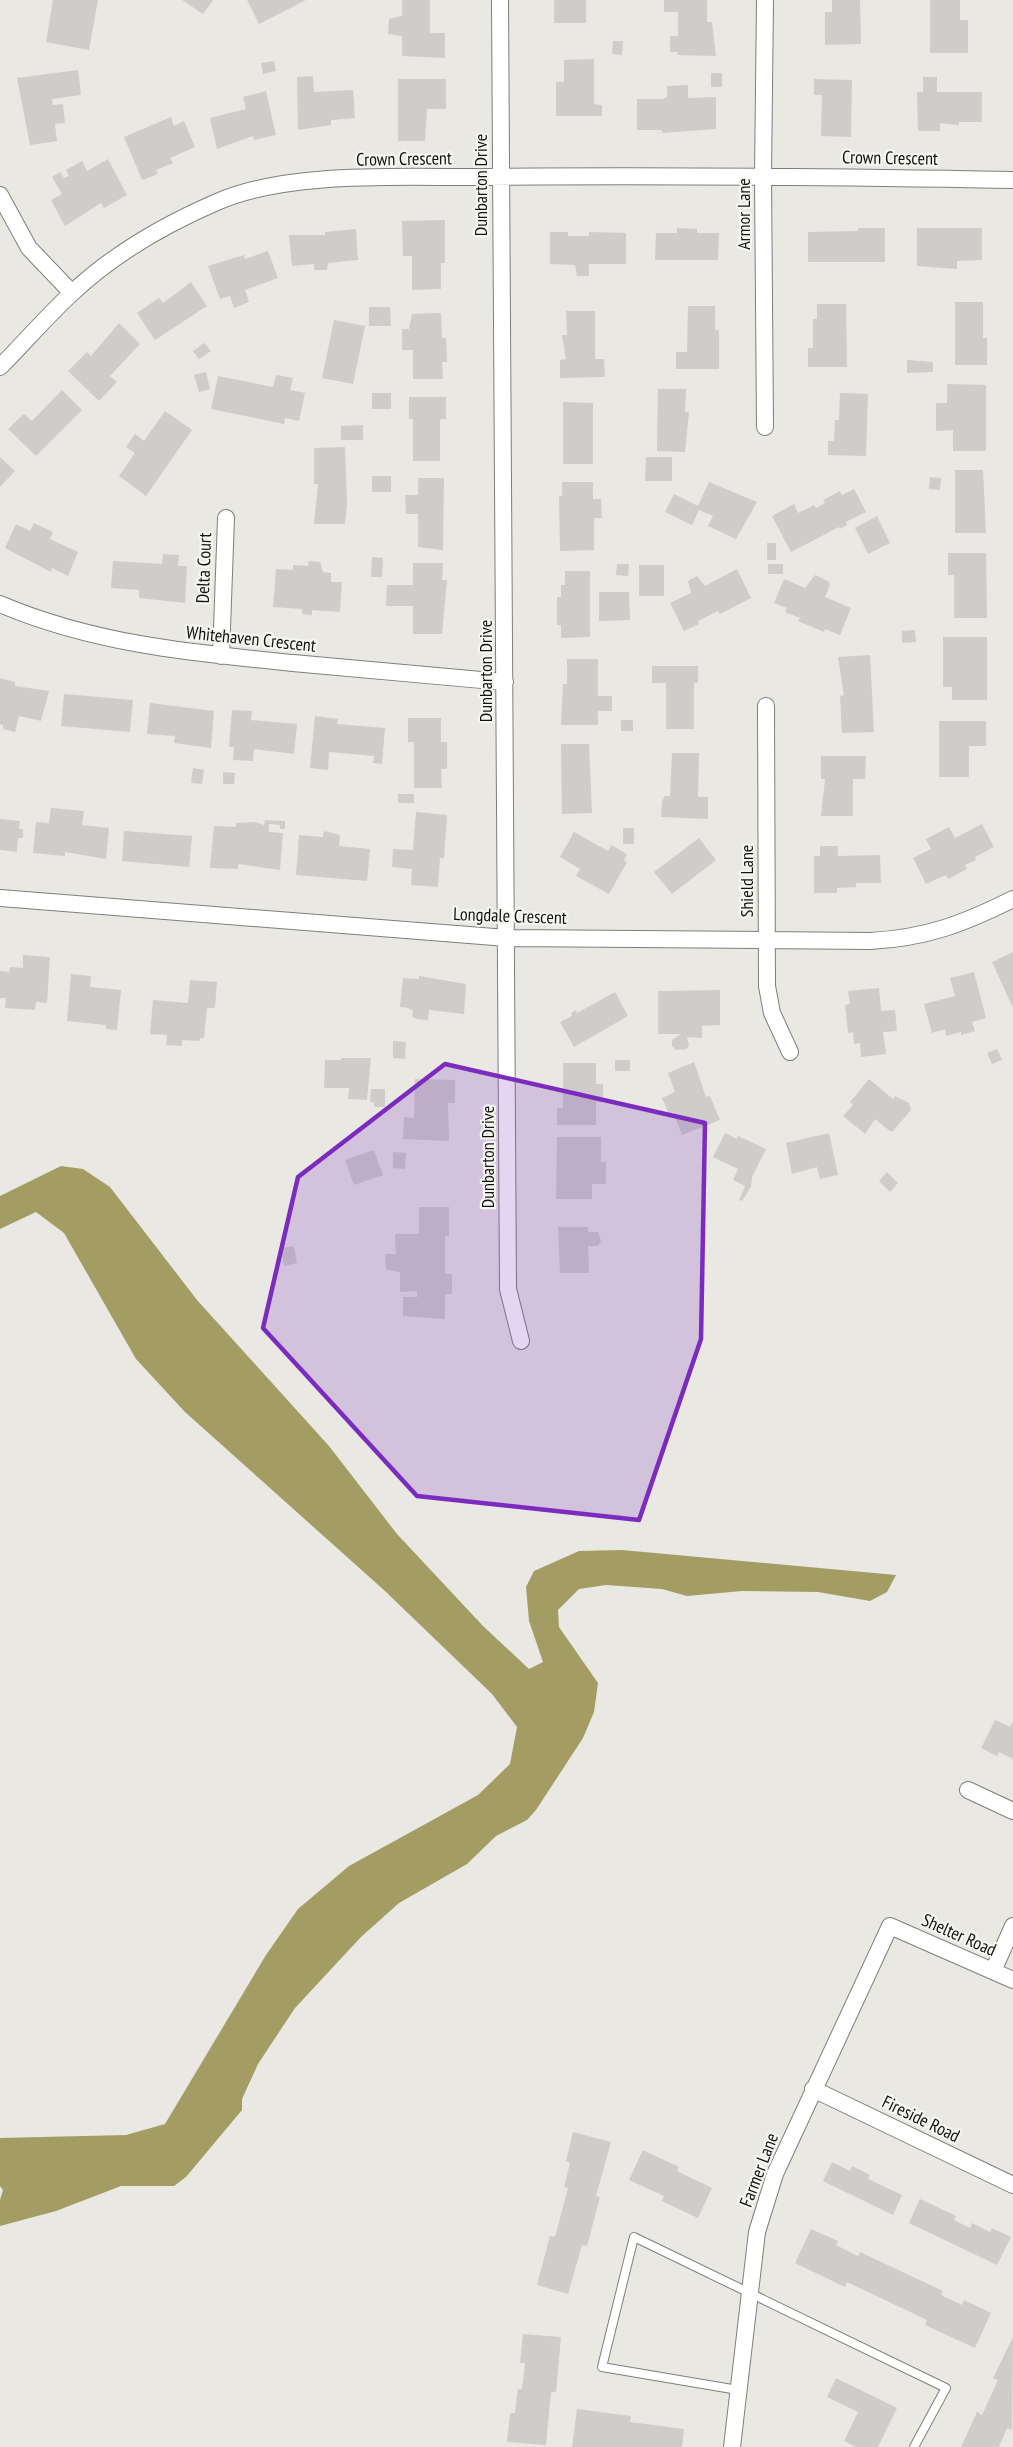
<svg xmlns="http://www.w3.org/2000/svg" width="1013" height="2447" font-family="'PT Sans Narrow',sans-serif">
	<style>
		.water { fill: #a39d64 }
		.building { fill: #cecdc9 }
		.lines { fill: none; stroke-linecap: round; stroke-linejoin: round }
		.service-casing { stroke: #7f7f7a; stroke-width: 10 }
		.minor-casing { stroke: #7f7f7a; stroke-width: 18 }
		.service { stroke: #fff; stroke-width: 8 }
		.minor { stroke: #fff; stroke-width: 16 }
		.marked { fill: #7b2cbf; fill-opacity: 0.2; stroke: #7b2cbf; stroke-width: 4.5; stroke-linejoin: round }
		.labels { text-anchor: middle; stroke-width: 4.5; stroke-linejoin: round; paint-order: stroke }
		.street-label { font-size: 18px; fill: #121210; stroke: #f6f6f1 }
	</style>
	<rect width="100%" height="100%" fill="#e9e8e3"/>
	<path class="water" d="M61 1166 83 1169 110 1187 197 1300 329 1446 397 1534 483 1626 529 1669 543 1662 529 1621 526 1587 534 1571 579 1551 622 1550 896 1575 887 1592 870 1601 818 1592 742 1591 687 1596 662 1589 606 1585 579 1589 558 1610 559 1627 598 1683 594 1712 583 1738 536 1810 527 1820 496 1836 467 1864 399 1903 361 1937 295 2008 258 2064 242 2099V2110L186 2177 174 2186H121L56 2211 0 2226V2200L3 2190 0 2186V2138L126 2135 165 2124 266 1955 298 1909 349 1866 478 1795 510 1764 517 1727 492 1694 385 1591 185 1412 136 1359 64 1233 36 1212 0 1229V1196Z"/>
	<path class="building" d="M53 0H98L89 50 46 42Z
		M182 0H213L203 14Z
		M247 0H306L259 24Z
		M402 0H430V33H445V58L402 56V36L388 34 389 19 402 16Z
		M554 0H586V23H554Z
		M664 0H707V22H712L716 56 677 55 678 52H670V36H678V12H664Z
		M832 0H860L861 44 825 45V12H832Z
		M930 0H960V20H968V53H930Z
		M613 41H623L622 55 612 54Z
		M594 59V104L602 105V116H556V82H564V60Z
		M274 61 276 71 263 74 261 63Z
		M78 70 81 95 52 99 53 105 63 104 65 123 55 124 57 141 30 145 17 78Z
		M711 73H722V87H711Z
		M313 76 314 92 353 90 355 118 331 120V125L298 130 297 77Z
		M923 77H937V92H982V122H959V125L940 123V131H918L917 92H923Z
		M398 79H446V109H427L425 141H398Z
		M814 79 852 80 851 137 821 136 822 95H814Z
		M688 85V98L716 97V129L662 133V130H637V99H663L667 97V86Z
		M266 91 276 135 254 140 253 136 217 149 210 118 246 109 243 97Z
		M171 117 174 126 184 121 195 147 170 158 173 163 156 170 158 174 142 180 124 137Z
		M108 159 127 195 104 208 101 203 65 226 51 200 62 194 52 177 60 172 64 178 69 176 66 170 82 161 87 171Z
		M445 220V263H441V289L412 290V256H403L402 221Z
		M677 228 697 229V233H719L718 260H655L656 233H677Z
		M858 228H885V262H808V232L858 231Z
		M917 228H982V260L957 261V269L917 266Z
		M356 229 358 260 328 263 327 270H314V264L292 266 289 235H325V232Z
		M550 232H568V236H589V232L626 233V264H589V276H577L575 265 550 264Z
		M268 251 278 278 245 290 249 302 234 308 230 296 220 299 208 266 244 255 245 259Z
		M191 282 207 306 155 340 137 313 159 298 163 303Z
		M955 302H983V338H987V365H955Z
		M817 304H846L847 367H808V348H813V319H817Z
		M688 306H715V330H719V369H676V352H687Z
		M369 307H390L391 326H369Z
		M566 311H595V359H604L605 377 560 378V360L566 359 562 335H567Z
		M441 313 442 338H446L447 362H442L443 379H413V350H402V329H409L412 314Z
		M334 320 365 326 353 384 322 378Z
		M119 323 140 344 110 376 117 382 99 401 68 371 87 352 91 356Z
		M204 343 211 351 199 359 193 351Z
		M907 360 933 362V372L907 373Z
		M206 372 210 389 199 392 194 375Z
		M276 375 293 378 290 390 305 393 299 421 285 418 284 424 211 409 218 376 273 387Z
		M947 384 986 385V451H953V430L936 431V403H947Z
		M658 389H686L685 412H689L685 452 657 451Z
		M62 390 82 410 36 456 8 429 24 414 32 421Z
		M372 393H391V409H372Z
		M840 393 868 394 866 456 828 455V441H834L835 420H839Z
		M409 397H446V419H440V461H413V419H409Z
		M563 402 593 403V464H563Z
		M165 411 192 430 146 496 119 476 135 453 126 447 135 434 144 441Z
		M363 425V440H341V426Z
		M345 447 347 503 345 524H314L318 484H314V448Z
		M0 457 15 471 0 487Z
		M646 457H672V481H645Z
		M955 470H983L986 533H955Z
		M372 476H391V492H372Z
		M930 477 941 478 940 490 929 489Z
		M418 478H444L443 550 418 547V514H406L405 495H418Z
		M562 482H593V499H601L602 518H594V550L560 551 559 496H562Z
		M709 482 757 502 736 539 708 526 713 516 699 510 692 525 665 512 674 494 698 506Z
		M854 489 866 512 846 522 847 525 840 529 839 527 791 552 772 516 794 504 798 513 814 505 816 508 825 503 823 500 840 491 842 495Z
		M877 516 890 543 868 554 855 528Z
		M34 523 53 532 50 539 78 552 68 576 52 568 51 572 5 548 16 524 30 531Z
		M767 543H776V560H767Z
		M948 553H986L987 618H954V575H948Z
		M163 554 179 555 178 566H187L185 603 139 598V590L111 588 113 561 162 564Z
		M372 557 383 558 382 577H371Z
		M309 561 320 562 323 572 331 573V582H342L340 612 312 610V615L302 614V609L273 607 276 569 293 570V565L308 566Z
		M413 563H443L442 580H447L442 634H413V606H386L387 585H413Z
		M617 564H629L628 576 616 575Z
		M768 564H783V574H768Z
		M639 565H664V596H639Z
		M737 569 751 598 720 614 718 611 698 621 699 624 684 631 670 603 691 593 688 581 697 576 705 586Z
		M565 571H590V637L561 638V625H557V597H561V585H565Z
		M815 575 828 581 830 585 825 597 851 608 840 635 825 629 824 632 798 621 800 618 785 612 787 608 774 603 784 579 805 588Z
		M599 592H629L630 620 599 621Z
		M915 630 916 642 902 643V631Z
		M943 637H987V700H952V687H943Z
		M870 655 874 732 842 733 840 696 844 695 838 657Z
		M567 659H598V696H612V711H598V725H561L563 684H567Z
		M652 666H698V683H694V729H666V683H652Z
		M0 678 15 682V686L49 691 41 721 19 716 15 732 3 729V725L0 724Z
		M64 694 133 700 130 732 61 726Z
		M150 703 214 711 211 748 174 743 175 736 147 734Z
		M232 710 252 711 251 720 297 724 294 754 254 749 253 761 233 760 234 747H229Z
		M315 716 338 719 337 724 385 728 382 764 373 763 374 756 329 752 328 770 310 768Z
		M408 718H441V742H447V769H441L442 788H414V742H408Z
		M621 720H633V731H621Z
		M939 721H986V746H969V777H939Z
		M561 744H589L592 813 562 814Z
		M672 753H699L698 797H708V819L661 817 662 801 665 796H670Z
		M821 756H866L865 779H853V816H821L825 779H821Z
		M193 768 204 770 202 784 191 783Z
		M223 772 235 773 234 784H223Z
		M398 794H414V803H398Z
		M51 808 84 811 82 825 109 828 106 859 65 852V856L33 853 36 822 49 823Z
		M416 812 447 815 444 858H440L438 887 411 885 412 869 392 867 393 849 413 850Z
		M0 819 20 821 19 829H23V838H18L17 852 0 850Z
		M265 820 285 821V829H280V825L269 824V832L283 833 280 870 238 864V869L210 868 214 826 236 827V823L255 822 264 825Z
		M982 824 994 847 975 857 976 860 965 865 967 869 948 879 946 875 926 884 913 858 931 849 926 839 949 827 955 838Z
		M623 828H634V844H623Z
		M124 831 192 836 189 867 122 861Z
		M324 831 340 835 339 846 370 849 367 881 296 875 299 835 323 837Z
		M574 832 608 851 611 845 627 854 624 861 627 862 609 894 576 876 580 869 560 857Z
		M699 838 716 860 672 894 654 872Z
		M820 846H838V856L880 855 881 883H856V887L837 888V893H814V856H820Z
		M1013 952V1008L992 962Z
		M23 955 50 957 47 1003 36 1002 35 1010 5 1008 6 998H0V971L9 972 10 967 23 968Z
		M974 972 986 1018 972 1022 975 1031 961 1035V1032L946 1036 945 1029 932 1033 924 1004 955 996 950 978Z
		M71 974 91 976 90 987 121 990 117 1030 106 1029V1025L67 1021Z
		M419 976 466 984 464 1014 429 1010 428 1020 417 1019 412 1017 413 1011 408 1008 400 1007 403 978 419 979Z
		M190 980 217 982 215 1008H207L204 1038H200V1041L182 1040V1046L166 1045 167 1035 150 1034 153 1000 188 1003Z
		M879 988 881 1011 895 1010 897 1031 883 1032 886 1054 861 1057 860 1043 854 1044 853 1032 848 1033 845 1005 850 1004 848 991Z
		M720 990V1025L702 1026V1038L687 1037 689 1046 686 1049 676 1050 672 1046V1040L681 1034H658V991Z
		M615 992 628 1016 574 1047 560 1022 572 1016 571 1013 576 1010 577 1013Z
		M393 1041 406 1042 405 1059 393 1058Z
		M997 1049 1002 1060 992 1064 987 1053Z
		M341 1058H371L367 1100 348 1099 349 1088H324L325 1060H341Z
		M615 1060H630V1071H615Z
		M694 1062 706 1097 710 1096 720 1120 682 1135 673 1112 669 1114 662 1098 675 1092 668 1073Z
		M563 1063H596V1084H603V1102H596V1125H557V1108H563Z
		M415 1079 455 1080V1103H448L449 1141 403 1139 404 1117 414 1118Z
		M869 1079 893 1099 895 1096 909 1103 911 1110 893 1131H890L875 1119 865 1134 843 1116 853 1105 850 1102Z
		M371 1089H385V1107H374V1102H370Z
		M725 1133 737 1139 738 1136 766 1149 752 1177 751 1187 742 1201 739 1200 745 1186 733 1180 738 1169 713 1157Z
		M829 1133 838 1175 820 1179 817 1167 792 1174 786 1143Z
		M557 1137H601V1162H606V1184H592V1199H556Z
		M374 1150 383 1175 354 1185 345 1160Z
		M393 1152 406 1153 405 1169 393 1168Z
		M887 1172 898 1183 890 1192 879 1181Z
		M419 1207H449V1236H445V1274H452V1294H445V1319L403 1316V1297H417V1291L400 1292V1272L386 1270 385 1254H396L395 1234H419Z
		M558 1227H588V1232H598L601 1241 598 1246H588L589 1273H560Z
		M294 1246 297 1263 284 1266 281 1248Z
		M995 1720 1010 1727 1013 1721V1759L999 1752 997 1756 981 1748Z
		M573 2132 611 2142 596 2196 600 2197 587 2246 582 2245 568 2294 537 2285 550 2236 555 2237 568 2188 564 2187 570 2163 566 2161Z
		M643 2150 679 2167 677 2171 712 2188 698 2218 662 2201 664 2196 629 2180Z
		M832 2162 850 2171 852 2166 870 2175 868 2179 902 2195 893 2215 823 2181Z
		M920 2199 956 2216 954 2220 970 2228 972 2223 990 2232 992 2228 1011 2237 997 2265 909 2223Z
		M811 2229 838 2241 836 2245 858 2256 860 2252 943 2291 941 2295 962 2305 964 2300 991 2313 975 2348 925 2325 927 2320 847 2282 845 2287 795 2263Z
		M523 2334 561 2337 556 2392H551L546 2445 507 2442 510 2413H515L518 2389H522L525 2363H520Z
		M1013 2337 1012 2430 1007 2428 999 2447H961L977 2412 982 2415 998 2380 993 2378Z
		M836 2378 897 2408 878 2447H856L844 2441 858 2412 827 2397Z
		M577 2409 631 2416 630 2422 684 2429 682 2447H572Z"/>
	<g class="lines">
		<defs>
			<path id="service" d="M738 2390 602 2367 634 2237 946 2388 914 2447"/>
			<path id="minor" d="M500 0 508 1289 521 1341
				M0 195 29 248 72 293
				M0 367C24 343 46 317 71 294 112 255 166 224 217 202 289 170 406 178 484 177 661 175 837 177 1013 180
				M765 427 763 176 765 0
				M0 604C94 644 192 653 293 663 363 669 434 676 505 682
				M221 656 226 518
				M766 706 767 986 772 1013 790 1052
				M0 898 507 938 870 941C926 938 963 924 1013 899
				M968 1790 1013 1811
				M993 1971 1013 1926
				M813 2089 1013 2185
				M732 2447 757 2232 775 2174 890 1926 1013 1980"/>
		</defs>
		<use href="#service" class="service-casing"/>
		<use href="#minor" class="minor-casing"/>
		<use href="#service" class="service"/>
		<use href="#minor" class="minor"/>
	</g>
	<path class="marked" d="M445 1064 705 1123 701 1339 639 1520 417 1496 263 1328 298 1177Z"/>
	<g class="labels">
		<g class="street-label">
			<text transform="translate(890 158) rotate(1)" y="6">Crown Crescent</text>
			<text transform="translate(404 159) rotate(-1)" y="6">Crown Crescent</text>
			<text transform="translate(481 185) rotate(-90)" y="6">Dunbarton Drive</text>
			<text transform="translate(744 214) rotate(-90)" y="6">Armor Lane</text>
			<text transform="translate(204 568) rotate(-88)" y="6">Delta Court</text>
			<text transform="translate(251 639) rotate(6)" y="6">Whitehaven Crescent</text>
			<text transform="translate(486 671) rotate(-90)" y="6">Dunbarton Drive</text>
			<text transform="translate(747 881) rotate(-90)" y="6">Shield Lane</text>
			<text transform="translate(510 916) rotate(2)" y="6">Longdale Crescent</text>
			<text transform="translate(488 1157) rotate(-90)" y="6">Dunbarton Drive</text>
			<text transform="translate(959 1935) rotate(24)" y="6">Shelter Road</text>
			<text transform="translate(921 2119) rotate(26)" y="6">Fireside Road</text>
			<text transform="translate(759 2170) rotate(-69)" y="6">Farmer Lane</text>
		</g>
	</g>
</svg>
